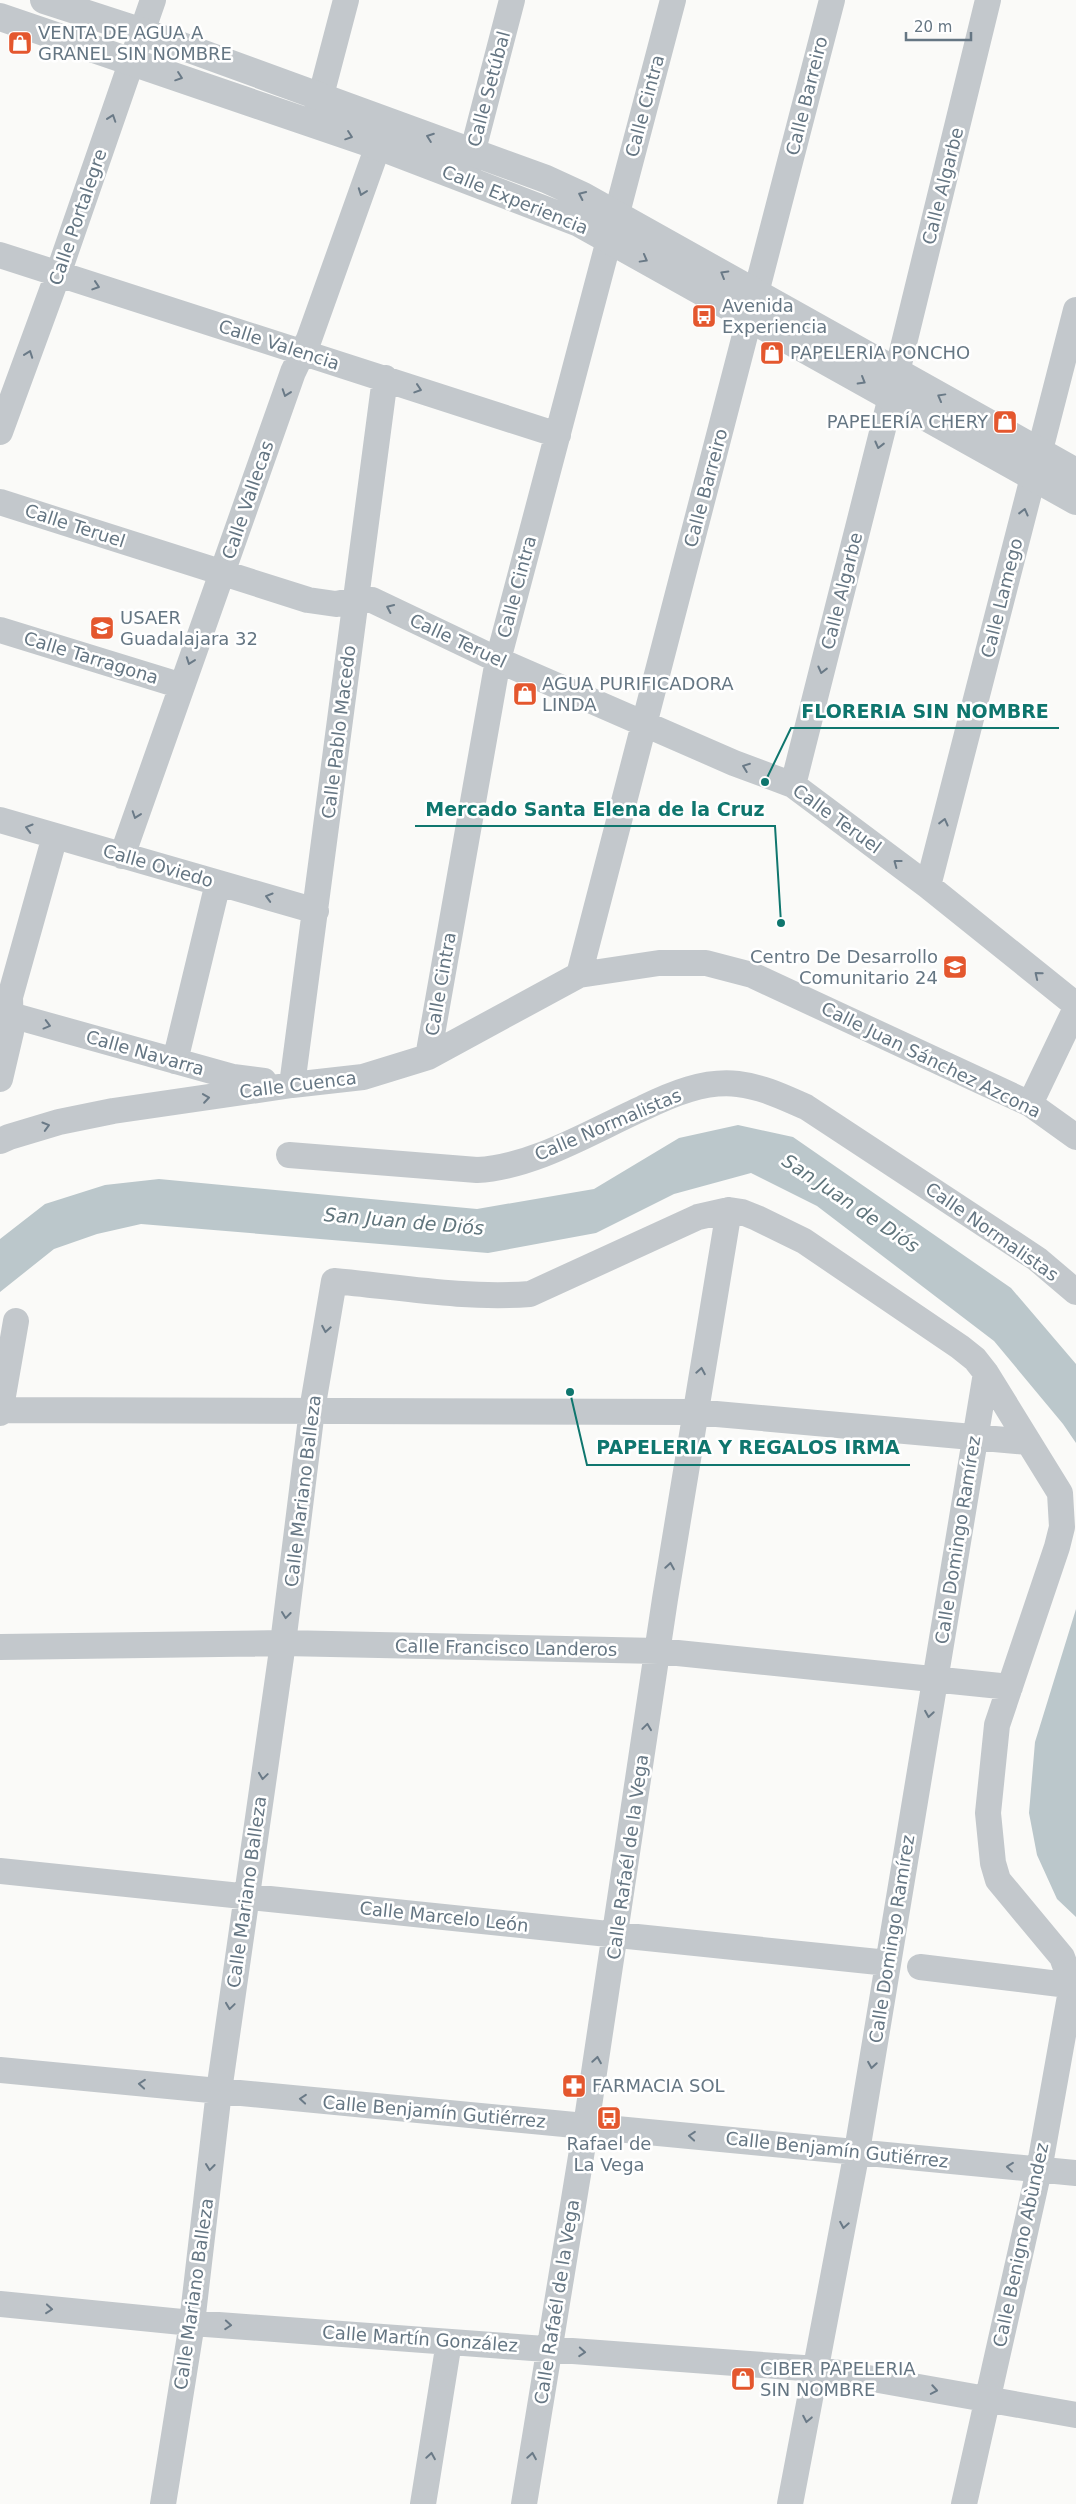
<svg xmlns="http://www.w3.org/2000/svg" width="1076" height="2504" font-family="'DejaVu Sans',sans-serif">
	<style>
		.water { fill: #bbc7cb }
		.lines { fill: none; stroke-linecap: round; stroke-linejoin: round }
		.minor { stroke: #c3c8cc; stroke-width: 26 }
		.tertiary { stroke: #c3c8cc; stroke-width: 28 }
		.oneway { stroke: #6a7a87 }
		.labels { text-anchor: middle; stroke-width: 5; stroke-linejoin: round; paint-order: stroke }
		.poi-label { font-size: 18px; fill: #657683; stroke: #fff; text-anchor: start }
		.street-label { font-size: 18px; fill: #657683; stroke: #fff }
		.water-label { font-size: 19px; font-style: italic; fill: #60757c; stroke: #fff }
		.leader { fill: none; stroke: #0f766e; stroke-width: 2 }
		.callout-dot { fill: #0f766e; stroke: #fff; stroke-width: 2 }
		.callout-label { font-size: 19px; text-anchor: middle; font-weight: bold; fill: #0f766e; stroke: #fff; stroke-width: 5; stroke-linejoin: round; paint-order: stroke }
	</style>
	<rect width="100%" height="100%" fill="#fafaf8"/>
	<path class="water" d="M738 1125 793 1137 1011 1288 1076 1364V1443L1063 1424 994 1341 817 1206 751 1173 674 1194 596 1233 488 1253 141 1224 97 1234 54 1249 0 1292V1239L45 1204 105 1185 159 1179 477 1209 594 1189 679 1138Z
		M1076 1609V1917L1057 1899 1037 1855 1029 1813 1035 1742Z"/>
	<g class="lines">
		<path class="minor" d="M315 118 346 0
			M467 173 512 0
			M617 213 673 0
			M0 255 558 435
			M897 372 988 0
			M0 432 58 274 153 0
			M0 502 308 600 336 604 356 600H372L498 660 734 763 793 785 928 886 1076 1005
			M0 630 182 686
			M793 785 891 397
			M0 820 316 911
			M122 856 293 372 309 339 378 146
			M928 886 1076 310
			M579 975 832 0
			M0 1012 233 1077 264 1081
			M428 1057 498 660 609 240
			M175 1061 218 883
			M0 1079 11 1032 10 997 55 836
			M292 1085 385 378
			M1030 1104 1076 1008
			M0 1141 9 1137 59 1122 113 1111 292 1085 363 1077 428 1057 579 975 659 963H706L752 975 1030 1104 1076 1137
			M289 1155 477 1170C534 1167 592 1131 643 1108 672 1094 705 1080 738 1084 763 1087 783 1097 806 1107L1037 1259 1076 1292
			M0 1410 694 1412 1028 1442
			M0 1413 16 1321
			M0 1647 283 1643 658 1651 1010 1687
			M0 1871 888 1963
			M920 1967 1076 1986
			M0 2070 1076 2173
			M0 2304 192 2323 817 2369 1076 2415
			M163 2504 192 2323 219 2091 283 1643 312 1410 334 1281C399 1287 465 1299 530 1294L698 1217 729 1210 742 1212 757 1218 804 1241 960 1347 975 1359 986 1373 1060 1493 1062 1527 1057 1547 997 1725 988 1813 993 1863 998 1880 1062 1957 1072 1985 1039 2170 964 2504
			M423 2504 449 2342
			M524 2504 586 2126 665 1599 729 1210
			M790 2504 857 2151 986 1373"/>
		<path class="tertiary" d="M44 0 143 32 546 179 583 196 1076 472
			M0 17 378 146 579 223 1076 501"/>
	</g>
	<defs><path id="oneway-chevron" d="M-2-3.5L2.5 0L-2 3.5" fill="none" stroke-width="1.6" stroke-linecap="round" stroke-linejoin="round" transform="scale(1.25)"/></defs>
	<g class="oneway">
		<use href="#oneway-chevron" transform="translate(179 77) rotate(19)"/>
		<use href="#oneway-chevron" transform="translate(112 118) rotate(-71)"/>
		<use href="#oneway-chevron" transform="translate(349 136) rotate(19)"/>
		<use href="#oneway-chevron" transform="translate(430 137) rotate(-160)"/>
		<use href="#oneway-chevron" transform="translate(362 192) rotate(110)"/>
		<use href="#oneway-chevron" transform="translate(582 195) rotate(-155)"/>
		<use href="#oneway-chevron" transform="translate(644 259) rotate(29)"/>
		<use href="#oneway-chevron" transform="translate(724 274) rotate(-150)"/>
		<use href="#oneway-chevron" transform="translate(96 286) rotate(18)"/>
		<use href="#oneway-chevron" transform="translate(29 354) rotate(-70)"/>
		<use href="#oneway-chevron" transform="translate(862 381) rotate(30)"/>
		<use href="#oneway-chevron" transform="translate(418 389) rotate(18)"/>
		<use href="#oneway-chevron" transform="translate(286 393) rotate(109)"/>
		<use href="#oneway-chevron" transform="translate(941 397) rotate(-151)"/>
		<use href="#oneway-chevron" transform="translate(879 445) rotate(104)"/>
		<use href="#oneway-chevron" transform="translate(1024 512) rotate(-76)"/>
		<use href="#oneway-chevron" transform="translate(390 608) rotate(-155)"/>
		<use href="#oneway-chevron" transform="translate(190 661) rotate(110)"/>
		<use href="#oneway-chevron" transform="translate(822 670) rotate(104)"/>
		<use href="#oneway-chevron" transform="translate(746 767) rotate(-159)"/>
		<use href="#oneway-chevron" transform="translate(136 815) rotate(109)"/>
		<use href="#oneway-chevron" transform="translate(944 822) rotate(-76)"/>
		<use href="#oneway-chevron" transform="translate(29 828) rotate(-164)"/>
		<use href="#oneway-chevron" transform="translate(897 863) rotate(-143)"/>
		<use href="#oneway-chevron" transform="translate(269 897) rotate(-164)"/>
		<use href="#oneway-chevron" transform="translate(1038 975) rotate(-141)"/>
		<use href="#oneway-chevron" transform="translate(47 1025) rotate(15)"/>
		<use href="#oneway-chevron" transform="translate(206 1098) rotate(-8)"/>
		<use href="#oneway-chevron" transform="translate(46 1126) rotate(-16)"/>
		<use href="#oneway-chevron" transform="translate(326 1329) rotate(100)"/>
		<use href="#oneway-chevron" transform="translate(701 1371) rotate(-80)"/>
		<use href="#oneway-chevron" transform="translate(670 1566) rotate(-81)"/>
		<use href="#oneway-chevron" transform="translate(286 1615) rotate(97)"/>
		<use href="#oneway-chevron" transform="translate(929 1714) rotate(99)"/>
		<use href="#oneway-chevron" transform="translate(647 1727) rotate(-82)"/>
		<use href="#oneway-chevron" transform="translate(263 1776) rotate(98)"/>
		<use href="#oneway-chevron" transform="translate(230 2006) rotate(98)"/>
		<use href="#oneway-chevron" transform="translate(597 2060) rotate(-81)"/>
		<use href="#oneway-chevron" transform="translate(872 2065) rotate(99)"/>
		<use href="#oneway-chevron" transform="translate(142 2084) rotate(-175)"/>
		<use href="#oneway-chevron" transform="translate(303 2099) rotate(-175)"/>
		<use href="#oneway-chevron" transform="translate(692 2136) rotate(-175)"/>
		<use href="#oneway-chevron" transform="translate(210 2167) rotate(97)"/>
		<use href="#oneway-chevron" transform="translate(1010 2167) rotate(-174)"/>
		<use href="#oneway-chevron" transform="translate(844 2225) rotate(100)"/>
		<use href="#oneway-chevron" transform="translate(49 2309) rotate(5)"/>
		<use href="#oneway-chevron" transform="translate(228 2325) rotate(4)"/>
		<use href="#oneway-chevron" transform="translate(582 2352) rotate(4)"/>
		<use href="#oneway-chevron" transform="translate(934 2390) rotate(10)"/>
		<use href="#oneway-chevron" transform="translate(807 2419) rotate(101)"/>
		<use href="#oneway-chevron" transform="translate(431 2456) rotate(-81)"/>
		<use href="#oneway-chevron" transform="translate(532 2456) rotate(-81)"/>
	</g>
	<defs>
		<symbol id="shop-square" viewBox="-11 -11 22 22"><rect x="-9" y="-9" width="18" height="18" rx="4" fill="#e4572e" stroke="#fff"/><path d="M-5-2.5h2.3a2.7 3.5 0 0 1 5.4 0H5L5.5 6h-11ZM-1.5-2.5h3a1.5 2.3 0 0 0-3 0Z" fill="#fff"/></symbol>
		<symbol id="bus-square" viewBox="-11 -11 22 22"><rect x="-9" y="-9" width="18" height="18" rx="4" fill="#e4572e" stroke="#fff"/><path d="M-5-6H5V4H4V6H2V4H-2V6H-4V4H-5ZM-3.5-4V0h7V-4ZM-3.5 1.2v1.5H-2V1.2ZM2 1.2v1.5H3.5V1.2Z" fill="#fff"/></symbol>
		<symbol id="school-square" viewBox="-11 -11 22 22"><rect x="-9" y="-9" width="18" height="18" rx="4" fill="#e4572e" stroke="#fff"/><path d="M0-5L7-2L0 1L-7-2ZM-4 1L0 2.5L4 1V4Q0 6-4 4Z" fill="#fff"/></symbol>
		<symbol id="pharmacy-square" viewBox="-11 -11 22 22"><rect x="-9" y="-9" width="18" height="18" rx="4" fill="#e4572e" stroke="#fff"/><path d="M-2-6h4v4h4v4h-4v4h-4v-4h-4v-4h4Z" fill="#fff"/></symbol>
	</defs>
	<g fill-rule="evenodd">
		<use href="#shop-square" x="6" y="29" width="28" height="28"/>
		<use href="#bus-square" x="690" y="302" width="28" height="28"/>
		<use href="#shop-square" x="758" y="339" width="28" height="28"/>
		<use href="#shop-square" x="991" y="408" width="28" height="28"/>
		<use href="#school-square" x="88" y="614" width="28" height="28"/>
		<use href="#shop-square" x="511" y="680" width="28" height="28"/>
		<use href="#school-square" x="941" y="953" width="28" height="28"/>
		<use href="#pharmacy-square" x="560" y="2072" width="28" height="28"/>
		<use href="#bus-square" x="595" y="2104" width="28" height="28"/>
		<use href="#shop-square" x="729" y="2365" width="28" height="28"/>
	</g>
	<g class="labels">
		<g class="poi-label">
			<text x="38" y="39">VENTA DE AGUA A<tspan x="38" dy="21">GRANEL SIN NOMBRE</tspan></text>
			<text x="722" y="312">Avenida<tspan x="722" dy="21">Experiencia</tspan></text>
			<text x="790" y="359">PAPELERIA PONCHO</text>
			<text x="988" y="428" text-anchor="end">PAPELERÍA CHERY</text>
			<text x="120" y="624">USAER<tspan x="120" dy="21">Guadalajara 32</tspan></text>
			<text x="542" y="690">AGUA PURIFICADORA<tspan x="542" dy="21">LINDA</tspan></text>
			<text x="938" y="963" text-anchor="end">Centro De Desarrollo<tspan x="938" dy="21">Comunitario 24</tspan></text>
			<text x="592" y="2092">FARMACIA SOL</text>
			<text x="609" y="2150" text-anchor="middle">Rafael de<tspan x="609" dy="21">La Vega</tspan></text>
			<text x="760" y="2375">CIBER PAPELERIA<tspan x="760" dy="21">SIN NOMBRE</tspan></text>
		</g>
		<g class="street-label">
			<text transform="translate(489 89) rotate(-75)" y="6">Calle Setúbal</text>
			<text transform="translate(807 96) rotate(-76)" y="6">Calle Barreiro</text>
			<text transform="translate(645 106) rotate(-75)" y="6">Calle Cintra</text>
			<text transform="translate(943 186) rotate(-76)" y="6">Calle Algarbe</text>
			<text transform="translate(515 200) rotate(22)" y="6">Calle Experiencia</text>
			<text transform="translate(78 217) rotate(-71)" y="6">Calle Portalegre</text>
			<text transform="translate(279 345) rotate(18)" y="6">Calle Valencia</text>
			<text transform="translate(706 488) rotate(-75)" y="6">Calle Barreiro</text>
			<text transform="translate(248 500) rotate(-71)" y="6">Calle Vallecas</text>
			<text transform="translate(75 526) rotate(18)" y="6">Calle Teruel</text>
			<text transform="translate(517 587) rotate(-75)" y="6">Calle Cintra</text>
			<text transform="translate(842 591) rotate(-76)" y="6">Calle Algarbe</text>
			<text transform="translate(1002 598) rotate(-76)" y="6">Calle Lamego</text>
			<text transform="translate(458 641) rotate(25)" y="6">Calle Teruel</text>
			<text transform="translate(91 658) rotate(17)" y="6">Calle Tarragona</text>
			<text transform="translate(339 732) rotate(-83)" y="6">Calle Pablo Macedo</text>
			<text transform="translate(837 819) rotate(36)" y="6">Calle Teruel</text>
			<text transform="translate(158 866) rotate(16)" y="6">Calle Oviedo</text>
			<text transform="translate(441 984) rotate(-80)" y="6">Calle Cintra</text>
			<text transform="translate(145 1053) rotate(16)" y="6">Calle Navarra</text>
			<text transform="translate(931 1060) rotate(26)" y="6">Calle Juan Sánchez Azcona</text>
			<text transform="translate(298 1085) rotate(-7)" y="6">Calle Cuenca</text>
			<text transform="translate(608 1125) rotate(-23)" y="6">Calle Normalistas</text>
			<text transform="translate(992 1232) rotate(35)" y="6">Calle Normalistas</text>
			<text transform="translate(303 1491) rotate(-83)" y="6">Calle Mariano Balleza</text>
			<text transform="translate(958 1540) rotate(-81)" y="6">Calle Domingo Ramírez</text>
			<text transform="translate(506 1648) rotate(1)" y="6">Calle Francisco Landeros</text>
			<text transform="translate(628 1857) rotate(-82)" y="6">Calle Rafaél de la Vega</text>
			<text transform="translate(247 1892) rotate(-82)" y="6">Calle Mariano Balleza</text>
			<text transform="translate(444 1917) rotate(6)" y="6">Calle Marcelo León</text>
			<text transform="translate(892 1939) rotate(-81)" y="6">Calle Domingo Ramírez</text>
			<text transform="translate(434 2112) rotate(5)" y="6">Calle Benjamín Gutiérrez</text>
			<text transform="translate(837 2150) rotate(6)" y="6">Calle Benjamín Gutiérrez</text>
			<text transform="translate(1021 2245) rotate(-78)" y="6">Calle Benigno Abùndez</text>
			<text transform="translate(194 2294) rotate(-82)" y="6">Calle Mariano Balleza</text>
			<text transform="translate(557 2302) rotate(-81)" y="6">Calle Rafaél de la Vega</text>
			<text transform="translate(420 2339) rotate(4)" y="6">Calle Martín González</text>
		</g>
		<g class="water-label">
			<text transform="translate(851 1203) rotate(34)" y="7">San Juan de Diós</text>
			<text transform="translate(404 1221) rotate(5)" y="7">San Juan de Diós</text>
		</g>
	</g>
	<path class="leader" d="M765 782L791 728H1059M781 923L775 826H415M570 1392L587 1465H910"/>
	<g class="callout-dot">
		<circle cx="765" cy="782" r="5"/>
		<circle cx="781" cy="923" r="5"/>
		<circle cx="570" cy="1392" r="5"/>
	</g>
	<g class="callout-label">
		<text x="925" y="718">FLORERIA SIN NOMBRE</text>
		<text x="595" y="816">Mercado Santa Elena de la Cruz</text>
		<text x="748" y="1454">PAPELERIA Y REGALOS IRMA</text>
	</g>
	<path d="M906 32v8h65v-8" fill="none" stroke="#657683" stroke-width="2.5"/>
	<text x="914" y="32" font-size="15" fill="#657683" stroke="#ffffff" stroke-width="4" paint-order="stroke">20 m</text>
</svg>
